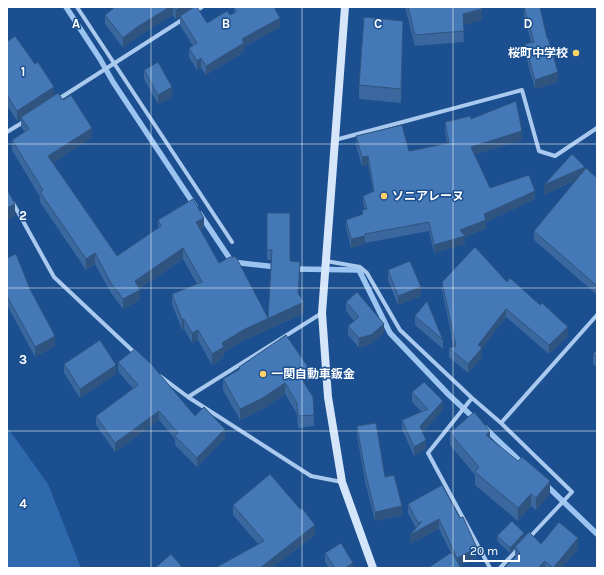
<svg xmlns="http://www.w3.org/2000/svg" width="604" height="575" font-family="Karla,'Noto Sans JP',sans-serif">
	<style>
		.green { fill: #2e69ad }
		.lines { fill: none; stroke-linecap: round; stroke-linejoin: round }
		.stream { stroke: #9cc4f0; stroke-width: 5.5 }
		.street { stroke: #a9c9ee; stroke-width: 4 }
		.secondary { stroke: #d6e6fa; stroke-width: 8 }
		.wall { fill: #3a679d }
		.shaded-wall { fill: #305480 }
		.building { fill: #4478b7; stroke: #305480 }
		.grid { fill: none; stroke: #fff; stroke-width: 1; stroke-opacity: 0.55 }
		.poi-dot { fill: #ffd166; stroke: #1b4f8f; stroke-width: 1.5 }
		.labels { text-anchor: middle; stroke-width: 3; stroke-linejoin: round; paint-order: stroke }
		.poi-label { font-size: 12px; font-weight: bold; fill: #fff; stroke: #1b4f8f; text-anchor: start }
		.grid-label { font-size: 13px; text-anchor: middle; font-weight: bold; fill: #fff; stroke: #1b4f8f; stroke-width: 3; stroke-linejoin: round; paint-order: stroke }
	</style>
	<rect width="100%" height="100%" fill="#1b4f8f"/>
	<path class="green" d="M7 427 48 484 81 568H7Z"/>
	<g class="lines">
		<path class="stream" d="M66 7 100 59 113 82 195 206
			M200 214 232 262 277 267
			M294 269 359 270 390 333 449 395 476 420
			M485 428 524 465
			M545 484 597 534"/>
		<path class="street" d="M77 7 232 242
			M194 12 202 7
			M57 100 185 18
			M7 132 25 121
			M335 140 522 90 539 151 555 156 597 128
			M13 203 54 277 136 354
			M326 261 360 267 367 273 400 330 472 398 501 423 572 492 528 539
			M160 376 188 397 311 476 342 482
			M188 397 322 313
			M472 398 428 453 490 568
			M501 423 597 315
			M500 568 518 549"/>
		<path class="secondary" d="M345 7 322 313 328 397 342 482 373 568"/>
	</g>
	<path class="wall" d="M115 7H192V8L207 23 230 15 234 13V7L280 27 244 47V52L206 75 201 68 197 70 189 57V48L193 46 180 25V17L176 19 173 15 137 37 123 48 105 24V15Z
		M405 7H481L482 20 463 25 464 42 415 46Z
		M524 7 547 38 558 82 535 89 525 53V44L531 42 524 16Z
		M403 35 401 103 359 99V85Z
		M7 42 54 96 63 100 92 138 53 163 117 256 158 228V220L204 228 200 230 219 263 268 318 271 260H267V213L290 261 300 272 299 294 304 313 243 341 224 352V357L212 365 198 340 192 343 184 329 182 330 172 304V294L197 284 183 259 139 289 140 300 123 309 111 293 95 264 86 270 40 202V197L12 150V140L25 132 21 127V119L17 121 7 105Z
		M144 70 172 97 158 104 144 79Z
		M471 119 522 140 474 155 490 188 535 199 486 222V228L465 237V244L434 253 429 231 365 243V244L351 248 346 228V220L362 215V210L365 209 363 204V196L373 191 368 164 362 166 356 145V136L409 151 447 143 445 131V122Z
		M585 170 597 178V295L534 240V231L576 180 544 195Z
		M7 258 30 289 55 346 35 357 7 305Z
		M388 270 421 296 398 305 388 280Z
		M442 282H507L568 336 549 354 506 317 482 348V357L468 373 449 357V348L454 347 442 290Z
		M346 302 384 333 371 344 359 348 348 335V326L354 321 346 311Z
		M415 316 443 340V349L415 325Z
		M597 350V367L593 364V354Z
		M118 362 195 416 225 438 197 467 175 445V439L159 420 115 452 96 425V416L133 389 118 371Z
		M64 364 116 374 80 398 64 373Z
		M239 367 308 378 303 381 314 415V426L298 428 297 414 285 394 261 410 240 420 223 390V379L239 370Z
		M412 392 443 410 423 432 426 449 414 456 402 429V420L422 412 412 402Z
		M357 426 385 477 402 515 375 521 365 481 357 435Z
		M450 433 490 438 550 494 536 510 531 506 518 521 475 485V475L450 445Z
		M442 485 477 557 460 566 451 553 439 529 410 544 416 528 408 513V504Z
		M233 505 315 535 272 568H215L258 544 233 515Z
		M497 536 524 537 541 544 578 549 562 568H504L515 558V548L510 553 497 541Z
		M325 553 353 568H329L325 562Z"/>
	<path class="shaded-wall" d="M170 7H173V15L137 37 123 48V38L137 27Z
		M181 7H192V9L176 19V10Z
		M482 9V20L463 25V14Z
		M280 18V27L244 47V52L206 75V66L242 39Z
		M403 21V35L401 103V89Z
		M201 58V68L197 70V61Z
		M558 72V82L535 89V80Z
		M54 87V98L21 117V119L17 121V111Z
		M172 87V97L158 104V95Z
		M92 128V138L48 166V156Z
		M522 131V140L471 156V147Z
		M368 156V164L362 166V157Z
		M585 167V176L544 195V185Z
		M535 191V199L486 222V228L465 237V244L434 253V245L460 230 484 214Z
		M15 204V216L7 221V208Z
		M204 218V228L196 232V222Z
		M365 236V244L351 248V239Z
		M183 248V259L135 292V281Z
		M95 253V264L86 270V259Z
		M421 287V296L398 305V296Z
		M140 290V300L123 309V299Z
		M304 302V313L243 341 224 352V357L212 365V354L222 343 243 330Z
		M506 309V317L481 350 482 348V357L468 373V364L478 345Z
		M184 319V329L182 330V320Z
		M384 324V333L371 344 359 348V338Z
		M568 327V336L549 354V345Z
		M198 330V340L192 343V333Z
		M55 336V346L35 357V347Z
		M116 365V374L80 398V389Z
		M308 367V378L298 385V373Z
		M285 383V394L261 410 240 420V409Z
		M443 401V410L420 435V426Z
		M159 411V420L115 452V443Z
		M225 429V438L197 467V458Z
		M490 431V443L486 435Z
		M426 440V449L414 456V447Z
		M550 481V494L536 510V498Z
		M531 494V506L518 521V508Z
		M402 506V515L375 521V512Z
		M439 519V529L410 544V535L418 531V523L422 521Z
		M315 525V535L272 568H260Z
		M524 533V538L510 553V548Z
		M578 538V549L562 568H553Z
		M477 548V557L457 567V558Z
		M545 561V568H538Z
		M353 563V568H345Z"/>
	<path class="building" d="M115 7H170L137 27 123 38 105 15Z
		M174 7H181L176 10Z
		M194 7H197L207 23 227 11 230 15 236 12 234 7H274L280 18 242 39 244 43 206 66 201 58 197 61 189 48 197 43 180 16Z
		M408 7H481L482 9 463 14 464 31 415 35Z
		M524 7H540L547 38H548L558 72 535 80 525 44 534 42Z
		M364 17 403 21 401 89 359 85Z
		M15 36 35 64 38 62 54 87 17 111 7 95V42Z
		M158 62 172 87 158 95 144 70Z
		M58 93 63 100 71 95 92 128 48 156 117 256 161 226 158 220 193 199 204 218 196 222 219 263 230 257H236L268 318 272 250H267V213H290V261L300 262 298 293 304 302 243 330 222 343 224 347 212 354 198 330 192 333 184 319 182 320 172 294 202 282 183 248 135 281 140 290 123 299 111 283 95 253 86 259 40 192 43 190 12 140 29 129 21 117Z
		M516 101 522 131 471 147 490 188 529 175 535 191 484 214 486 220 460 230 465 236 434 245 429 222 365 234V236L351 239 346 220 363 214 362 210 367 209 363 196 374 191 368 156 362 157 356 136 402 125 409 151 449 143 445 122 470 116 471 119Z
		M572 154 585 167 544 185Z
		M586 168 597 178V286L534 231Z
		M7 189 15 204 7 208Z
		M475 247 507 282 510 278 540 305 542 303 568 327 549 345 506 309 478 345 482 348 468 364 449 348 456 346 442 282Z
		M16 254 30 289 55 336 35 347 7 296V258Z
		M410 261 421 287 398 296 388 270Z
		M357 292 384 324 371 335 359 338 348 326 359 317 346 302Z
		M427 301 443 340 415 316Z
		M286 335 308 367 298 373 313 397 314 415 298 416 297 403 285 383 261 399 240 409 223 379 240 369 239 367Z
		M100 340 116 365 80 389 64 364Z
		M135 349 152 365 195 416 204 407 225 429 197 458 175 436 178 433 159 411 115 443 96 416 138 385 118 362Z
		M597 350V357L593 354Z
		M424 382 443 401 420 426 426 440 414 447 402 420 428 409 412 392Z
		M474 412 490 431 486 435 518 461 522 457 550 481 536 498 531 494 518 508 475 472 479 467 450 433Z
		M376 423 385 477 394 475 402 506 375 512 365 471 357 426Z
		M270 474 300 509 302 508 315 525 260 568H215L264 541 233 505Z
		M442 485 460 518 463 517 477 548 457 558 439 519 410 535 422 521 418 523 408 504Z
		M512 521 524 533 510 548 497 536Z
		M559 522 578 538 553 568 545 561 538 568H504L520 553 515 547 529 532 541 544Z
		M341 543 353 563 345 568H335L325 553Z
		M452 552 461 568H428Z
		M171 554 183 568H155Z"/>
	<path class="grid" d="M151 7V568M302 7V568M453 7V568M7 144H597M7 288H597M7 431H597"/>
	<g class="poi-dot">
		<circle cx="576" cy="53" r="4"/>
		<circle cx="384" cy="196" r="4"/>
		<circle cx="263" cy="374" r="4"/>
	</g>
	<g class="labels">
		<g class="poi-label">
			<text x="568" y="57" text-anchor="end">桜町中学校</text>
			<text x="392" y="200">ソニアレーヌ</text>
			<text x="271" y="378">一関自動車鈑金</text>
		</g>
	</g>
	<g class="grid-label">
		<text x="76" y="28">A</text>
		<text x="226" y="28">B</text>
		<text x="378" y="28">C</text>
		<text x="528" y="28">D</text>
		<text x="23" y="76">1</text>
		<text x="23" y="220">2</text>
		<text x="23" y="364">3</text>
		<text x="23" y="508">4</text>
	</g>
	<rect width="604" height="575" fill="none" stroke="#ffffff" stroke-width="16"/>
	<path d="M464 555v6h55v-6" fill="none" stroke="#ffffff" stroke-width="2"/>
	<text x="470" y="555" font-size="12" fill="#ffffff" stroke="#1b4f8f" stroke-width="3" paint-order="stroke">20 m</text>
</svg>
